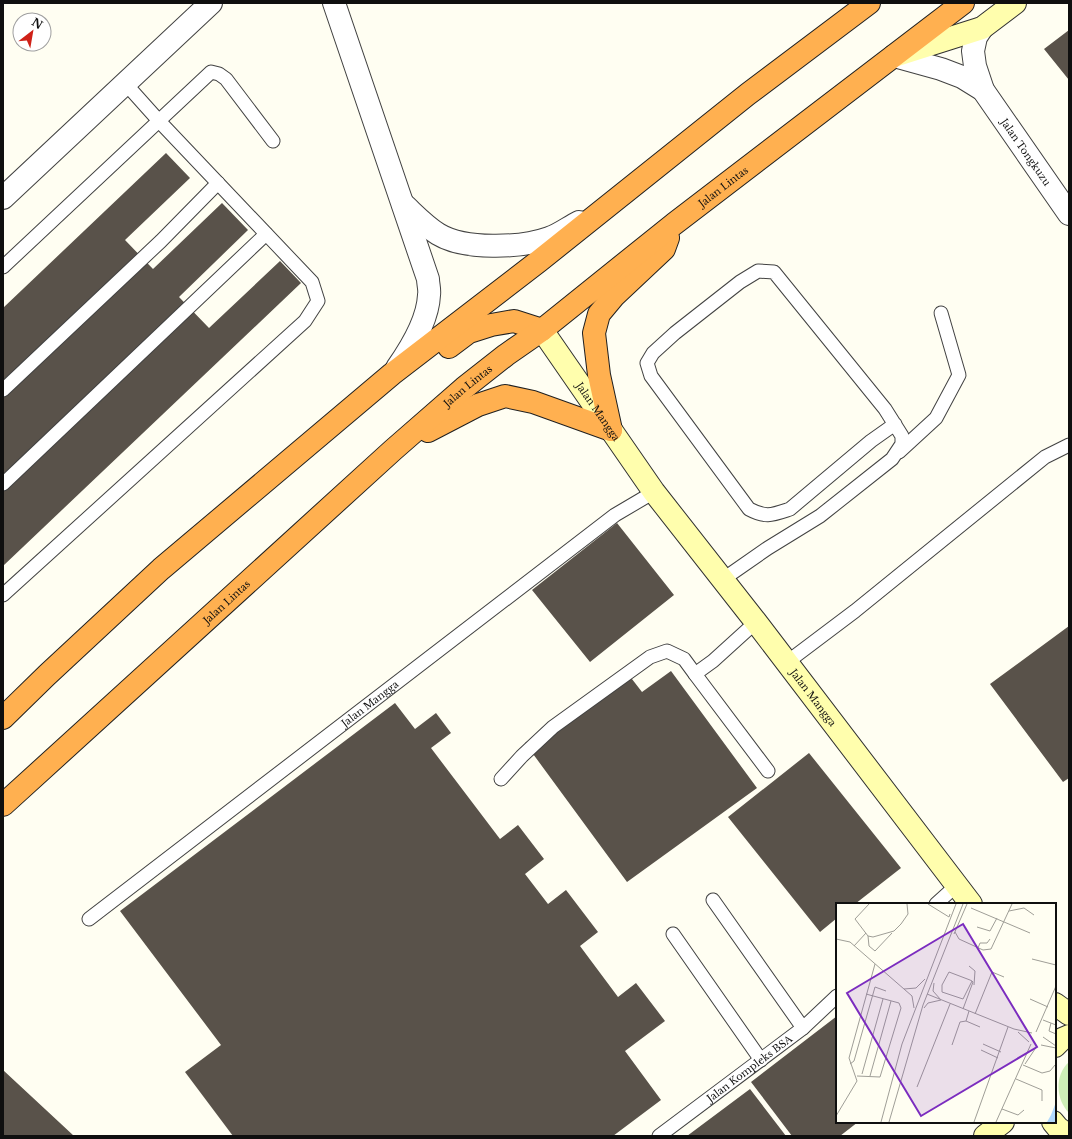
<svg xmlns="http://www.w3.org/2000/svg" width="1072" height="1139" font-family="'Libre Baskerville',serif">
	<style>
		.green { fill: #ceeeb7 }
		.building { fill: #59524a }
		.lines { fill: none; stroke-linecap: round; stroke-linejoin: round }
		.lane-casing { stroke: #424242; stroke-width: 15 }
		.street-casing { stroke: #424242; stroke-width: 24 }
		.secondary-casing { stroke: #313131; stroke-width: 24 }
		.highway-casing { stroke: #202020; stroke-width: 24 }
		.lane { stroke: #fff; stroke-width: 13 }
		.street { stroke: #fff; stroke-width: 22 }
		.secondary { stroke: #fffead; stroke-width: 22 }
		.highway { stroke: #ffb050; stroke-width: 22 }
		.labels { text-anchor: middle; stroke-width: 4; stroke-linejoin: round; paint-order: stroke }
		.street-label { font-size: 10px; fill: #0f0f0f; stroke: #fff }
		.inset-road { fill: none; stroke: #9f9e97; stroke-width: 1 }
		.view { fill: #7b2cbf; fill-opacity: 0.15; stroke: #7b2cbf; stroke-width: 2 }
		.inset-edge { fill: none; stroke: #0f0f0f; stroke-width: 2 }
	</style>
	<rect width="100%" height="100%" fill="#fffef2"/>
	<path class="green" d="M1069 1062V1113C1056 1100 1054 1075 1069 1062Z"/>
	<path class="building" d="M1069 30V80L1044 49Z
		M166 153 190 178 125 240 153 269 222 203 248 230 179 297 209 328 280 261 301 283 3 566V308Z
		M617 523 674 595 590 662 532 590Z
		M1069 626V778L1063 782 990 684Z
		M625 670 642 692 671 671 757 788 627 882 525 743Z
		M395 703 415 729 436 713 451 733 431 748 500 839 518 825 544 859 525 874 548 904 566 890 598 932 580 946 618 997 636 983 665 1021 625 1051 661 1100 613 1136H233L185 1072 221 1045 120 911Z
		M809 753 901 868 855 904H837V918L820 932 728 817Z
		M837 1016V1122H858L840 1136H792L751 1082Z
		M3 1070 74 1136H3Z
		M750 1089 786 1136H687Z"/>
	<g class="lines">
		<defs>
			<g id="lane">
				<path d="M3 267 211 72 219 74 226 79 273 141"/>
				<path d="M3 390 161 241 218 183"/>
				<path d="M899 452 936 418 959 375 941 313"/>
				<path d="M3 484 266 234"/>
				<path d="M722 580 768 548 820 516 892 459 902 444V436L885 409 774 272 758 271 740 282 675 333 653 353 647 363 651 376 749 509C766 518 772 515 790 509L871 441 895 424"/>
				<path d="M3 595 305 321 318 301 312 282 159 121 125 83"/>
				<path d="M756 622 713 661 695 674 768 771"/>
				<path d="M786 663 855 611 1045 457 1069 445"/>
				<path d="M501 779 522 756 553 727 650 657 667 651 684 659 695 674"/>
				<path d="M713 900 803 1028"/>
				<path d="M936 904 957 885"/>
				<path id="s1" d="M89 919 615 515 654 492"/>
				<path d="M673 934 761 1060"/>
				<path id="s2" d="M659 1136 803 1028 837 996"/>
			</g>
			<g id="street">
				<path d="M334 3 428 279C428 284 430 290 429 295 428 320 411 348 397 368"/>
				<path id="s3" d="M982 28 976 37 973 51 975 66 983 90 1069 214"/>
				<path d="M894 56 941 69 962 77 983 90"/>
				<path d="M3 198 211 3"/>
				<path d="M403 204C414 214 425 226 438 234 464 250 521 248 549 238 559 235 569 227 579 222"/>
			</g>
			<g id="secondary">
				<path d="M897 55 982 28 1015 3"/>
				<path id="s4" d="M542 330 654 492 756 622 971 904"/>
				<path d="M1055 1004 1069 1014"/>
				<path d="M1055 1046 1062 1039 1069 1036"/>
				<path d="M1053 1122 1058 1128 1069 1136"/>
				<path d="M985 1136 1003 1122"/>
			</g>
			<g id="highway">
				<path d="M449 347 469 332 491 325 514 321 542 330"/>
				<path d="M611 430 599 375 594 333 599 314 614 296 664 249 668 238"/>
				<path d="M428 431 478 405 505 396 533 402 611 430"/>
				<path d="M3 718 47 675 161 569 392 374 539 261 748 94 869 3"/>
				<path id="s5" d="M3 805 393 450 464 388 506 355 542 330 674 224 963 3"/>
			</g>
		</defs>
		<use href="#lane" class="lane-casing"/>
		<use href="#street" class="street-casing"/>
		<use href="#secondary" class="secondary-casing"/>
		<use href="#highway" class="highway-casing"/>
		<use href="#lane" class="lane"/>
		<use href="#street" class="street"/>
		<use href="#secondary" class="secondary"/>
		<use href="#highway" class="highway"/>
	</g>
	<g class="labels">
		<g class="street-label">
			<text dy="4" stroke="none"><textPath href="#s3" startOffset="141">Jalan Tongkuzu</textPath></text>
			<text dy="4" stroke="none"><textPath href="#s5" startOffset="950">Jalan Lintas</textPath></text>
			<text dy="4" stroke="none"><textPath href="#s5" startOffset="626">Jalan Lintas</textPath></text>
			<text dy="4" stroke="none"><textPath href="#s4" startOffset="99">Jalan Mangga</textPath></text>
			<text dy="4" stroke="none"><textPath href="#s5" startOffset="302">Jalan Lintas</textPath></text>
			<text dy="4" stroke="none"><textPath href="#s4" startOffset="457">Jalan Mangga</textPath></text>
			<text dy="4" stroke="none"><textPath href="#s1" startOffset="354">Jalan Mangga</textPath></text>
			<text dy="4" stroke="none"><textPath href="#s2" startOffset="113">Jalan Kompleks BSA</textPath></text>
		</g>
	</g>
	<g transform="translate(836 903)">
		<rect width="220" height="220" fill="#fffef2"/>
		<path d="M220 199V219H211L215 212Z" fill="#b1d9fc"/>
		<path class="inset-road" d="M33 1 19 16 32 33 37 34 58 28 65 21 72 11 71 1M92 1 113 14 114 11M135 5 194 30M173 8 188 5 198 12M141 24 154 28 161 15M119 29 123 36 147 47 155 46 176 1M118 31 131 1M32 33 33 43 39 48 56 30M0 36 14 39 76 93 78 105M18 43 30 30M142 45 144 40H151L154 36M196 56 220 62M133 63 139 68 138 82M98 80 97 88 105 97M68 86 80 85 89 76M91 91 178 126 196 130M194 96 212 104M88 105 92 100 105 97M127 106 137 79 136 78 134 77 113 69 106 82V89L127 96 136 78M133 108 130 118 144 124M139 111 156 69 168 74M207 117 220 122M215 120 213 128 220 131M182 129 193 139M200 129 220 83M207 134 220 143M147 141 165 149M116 142 124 119 130 118M205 142 220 145M145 147 162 155M14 161 18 158 39 84 50 88M189 161 201 143M187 162 206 170 214 168 219 162M26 171 47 96M21 173 44 174 65 105 63 100 30 91M34 173 55 98M180 176 206 187V198M81 184 114 101M166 206 182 212 188 207M0 213 21 178 13 155 39 61M45 219 66 141 120 1M53 219 87 102 127 1M138 219 172 124M160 219 195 141"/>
		<path class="view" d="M127 21 201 144 85 213 11 90Z"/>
		<rect width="220" height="220" class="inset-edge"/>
	</g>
	<rect width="1072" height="1139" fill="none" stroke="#0f0f0f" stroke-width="8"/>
	<g transform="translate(32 32) rotate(31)"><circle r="19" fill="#ffffff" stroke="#9f9f9f"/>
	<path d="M0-3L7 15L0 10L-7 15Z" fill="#cf2118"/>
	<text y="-6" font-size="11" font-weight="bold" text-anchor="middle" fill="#0f0f0f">N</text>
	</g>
</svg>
